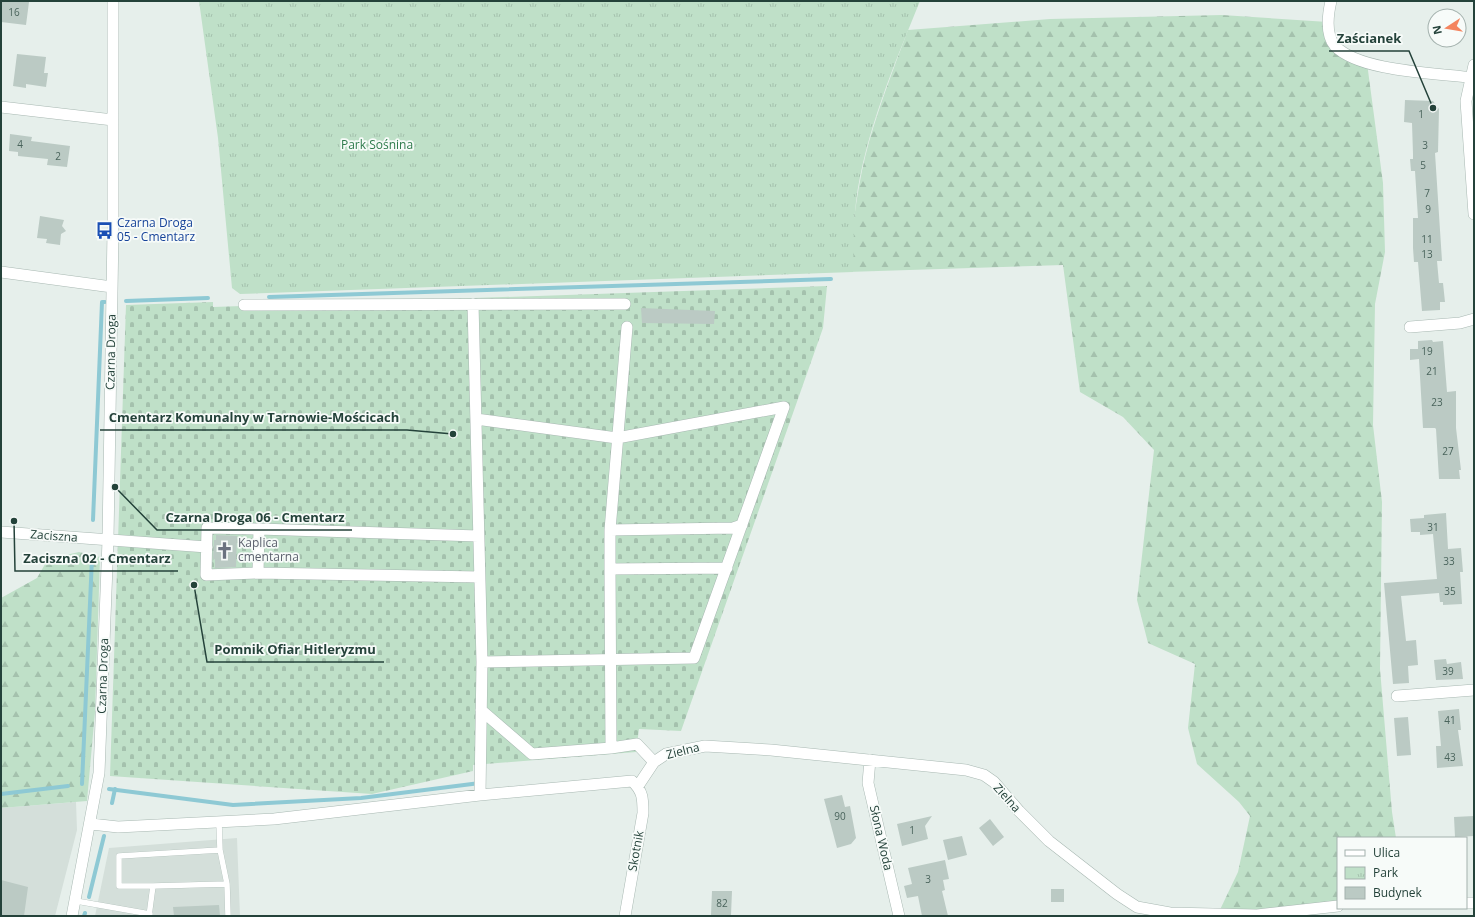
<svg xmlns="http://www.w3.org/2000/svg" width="1475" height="917" font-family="'Open Sans',sans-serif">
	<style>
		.built { fill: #d4dfda }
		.forest { fill: url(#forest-firs) }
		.cemetery { fill: url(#cemetery-stones) }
		.park { fill: url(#park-tufts) }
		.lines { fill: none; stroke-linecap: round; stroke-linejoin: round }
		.stream { stroke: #8ec9d4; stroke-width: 4 }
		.building { fill: #bbcac4 }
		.lane-casing { stroke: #a8b8b2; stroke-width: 6 }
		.street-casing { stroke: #a8b8b2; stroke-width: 12 }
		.lane { stroke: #fff; stroke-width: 5.5 }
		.street { stroke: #fff; stroke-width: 11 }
		.labels { text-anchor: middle; stroke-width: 3.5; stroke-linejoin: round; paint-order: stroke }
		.number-label { font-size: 10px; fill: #4a645c }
		.park-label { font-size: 12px; fill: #2d7a4b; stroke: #f7fbf9 }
		.transit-label { font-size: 12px; fill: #164399; stroke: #f7fbf9; text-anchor: start }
		.street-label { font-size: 12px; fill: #24423a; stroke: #f7fbf9 }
		.worship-label { font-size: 12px; fill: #5b616d; stroke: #f7fbf9; text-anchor: start }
		.leader { fill: none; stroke: #24423a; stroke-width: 1.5 }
		.callout-dot { fill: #24423a; stroke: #f7fbf9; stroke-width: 1.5 }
		.callout-label { font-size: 13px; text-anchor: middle; font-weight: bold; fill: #24423a; stroke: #f7fbf9; stroke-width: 3.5; stroke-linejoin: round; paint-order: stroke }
	</style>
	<defs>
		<pattern id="forest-firs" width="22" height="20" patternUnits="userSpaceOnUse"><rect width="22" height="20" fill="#bfe0c8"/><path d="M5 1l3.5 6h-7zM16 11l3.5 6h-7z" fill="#a4c1ad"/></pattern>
		<pattern id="cemetery-stones" width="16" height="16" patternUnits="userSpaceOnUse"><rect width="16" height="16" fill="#bfe0c8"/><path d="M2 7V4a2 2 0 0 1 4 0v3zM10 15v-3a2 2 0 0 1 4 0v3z" fill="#a4c1ad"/></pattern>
		<pattern id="park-tufts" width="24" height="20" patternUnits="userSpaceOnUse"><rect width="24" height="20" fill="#bfe0c8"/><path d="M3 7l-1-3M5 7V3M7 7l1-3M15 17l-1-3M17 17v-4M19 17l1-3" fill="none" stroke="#a4c1ad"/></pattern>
	</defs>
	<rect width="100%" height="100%" fill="#e6efeb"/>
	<path class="built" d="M76 802 77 830 55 916H1V808Z
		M237 838 240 916H95L109 848Z"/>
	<path class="forest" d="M1222 15 1328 22 1334 45 1367 63 1383 183 1385 252 1375 304 1373 425 1382 502 1380 669 1392 812 1396 838H1338V906L1308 909 1306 916H1217L1238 872 1250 816 1239 802 1197 764 1188 728 1195 664 1148 643 1137 600 1154 450 1123 417 1080 392 1063 265 847 272C853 229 857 184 869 142 880 104 894 67 908 30L1050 19Z
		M79 552 100 557 95 712 87 801 1 808V598L37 578 48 559Z"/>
	<path class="cemetery" d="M827 286 823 328 681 731 639 729 636 752 473 765V771L372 794 110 776 126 305 213 302V307Z"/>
	<path class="park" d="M199 1H920C894 65 865 133 856 202 853 225 854 249 853 272L240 294 232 288 218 138Z"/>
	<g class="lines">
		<path class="stream" d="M269 297 831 279
			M126 301 208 298
			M93 520 102 302H105
			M82 784 92 558
			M109 789 233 805 361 798 480 783
			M1 794 68 786
			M112 803 115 789
			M89 897 104 836
			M84 916 85 913"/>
	</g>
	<path class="building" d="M1 1 29 2 26 25 1 22Z
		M17 54 46 57 44 73H48L46 87 26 84V88L13 86Z
		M1405 100 1433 101 1439 109 1438 152 1435 153 1442 261H1437L1439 283H1443L1445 302H1440V310L1422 311 1418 262H1414L1413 248V218H1418L1415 171H1411L1410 159H1413V154L1412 123 1404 122Z
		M10 134 32 137 31 141 70 146 67 167 47 165 48 159 18 156V152L9 151Z
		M40 216 64 220 62 226 66 231 61 234 60 245 46 243 47 239 37 238Z
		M641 308 715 311 714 324 642 323Z
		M1432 340 1433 342 1443 341 1447 392 1456 391V428L1461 470H1459L1460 479H1439L1436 429 1435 428H1423L1419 359 1410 360V349H1418V341Z
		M1446 513 1448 549 1461 548 1463 572H1460L1462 604 1443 605V602H1440L1439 593 1401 596 1406 641 1416 640 1418 665 1408 666 1409 683 1393 684 1384 583 1437 579 1433 534 1420 535V532H1411L1410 519 1424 518V515Z
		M216 535 237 536 236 567 215 568V559L213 560 214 540H216Z
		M1446 659 1447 664 1461 662 1463 679 1436 680 1434 660Z
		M1459 709 1461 730H1458L1463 766 1437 768 1436 746H1441L1438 711Z
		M1408 717 1411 755 1397 756 1394 718Z
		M842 795 845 807 850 806 856 838 851 844 837 848 824 799Z
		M932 816 925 826 928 839 902 846 897 824Z
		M1474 816V836L1455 837 1454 817Z
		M990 819 1004 837 993 846 979 828Z
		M962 836 967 855 948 860 943 840Z
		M945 860 949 879 943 880 945 890 942 891 948 916H922L918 896 907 898 904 886 912 884 908 868Z
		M1 880 28 887 24 916H1Z
		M1051 889H1064V902H1051Z
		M712 891H732L731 915H711Z
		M219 905 220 916H174L173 907Z"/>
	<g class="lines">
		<defs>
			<path id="lane" d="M219 822 220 850
				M153 886H119V856L220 850 227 884
				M76 901 150 914
				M149 916 153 886 227 884 228 916"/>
			<path id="street" d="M1331 1C1328 14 1325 34 1335 46 1360 72 1438 73 1474 78
				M1474 65 1466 101 1474 214
				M1 107 113 120
				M1 272 112 287
				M473 304 482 662 480 795
				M244 305 625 304
				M627 327 610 530 733 528 742 525
				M1410 327 1460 323 1474 319
				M476 419 617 438 784 407 694 658 482 662
				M259 529 478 536
				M610 530V569L727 568
				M1 532 207 547
				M610 569 611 748
				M258 573 206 575 207 528 259 529 258 573 479 577
				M1397 696 1474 690
				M481 710 532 754 611 748 637 744 654 762
				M870 760 868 783 899 916
				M638 786 654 762 666 754 705 746 771 750 966 770 984 775 994 782 1019 811 1049 841 1117 894 1137 907 1170 913 1257 915 1338 906
				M91 824 118 827 274 819 480 795 632 781C643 791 643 799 643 813L625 916
				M1466 903H1474
				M72 916 99 773 108 540 113 230V1"/>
		</defs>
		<use href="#lane" class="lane-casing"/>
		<use href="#street" class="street-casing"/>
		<use href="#lane" class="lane"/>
		<use href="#street" class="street"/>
	</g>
	<defs>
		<symbol id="bus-bare" viewBox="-9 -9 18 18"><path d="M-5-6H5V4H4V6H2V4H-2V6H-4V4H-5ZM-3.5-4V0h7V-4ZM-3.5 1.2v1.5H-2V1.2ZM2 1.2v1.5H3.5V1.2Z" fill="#1a4fb4" stroke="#f7fbf9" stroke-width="2.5" paint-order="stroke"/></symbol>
		<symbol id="church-bare" viewBox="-9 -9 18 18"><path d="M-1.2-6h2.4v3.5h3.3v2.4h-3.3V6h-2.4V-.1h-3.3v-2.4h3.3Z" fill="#6b7280" stroke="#f7fbf9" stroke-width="2.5" paint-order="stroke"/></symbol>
	</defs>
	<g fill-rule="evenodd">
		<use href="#bus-bare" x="92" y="218" width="25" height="25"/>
		<use href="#church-bare" x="212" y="538" width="25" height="25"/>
	</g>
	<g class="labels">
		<g class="number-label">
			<text x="14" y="16">16</text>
			<text x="1421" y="118">1</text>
			<text x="20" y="148">4</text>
			<text x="1425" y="149">3</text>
			<text x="58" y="160">2</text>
			<text x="1423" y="169">5</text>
			<text x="1427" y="197">7</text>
			<text x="1428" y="213">9</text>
			<text x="1427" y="243">11</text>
			<text x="1427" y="258">13</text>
			<text x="1427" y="355">19</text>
			<text x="1432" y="375">21</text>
			<text x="1437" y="406">23</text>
			<text x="1448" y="455">27</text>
			<text x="1433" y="531">31</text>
			<text x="1449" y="565">33</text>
			<text x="1450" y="595">35</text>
			<text x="1448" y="675">39</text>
			<text x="1450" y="724">41</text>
			<text x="1450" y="761">43</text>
			<text x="840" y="820">90</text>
			<text x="912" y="834">1</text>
			<text x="928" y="883">3</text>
			<text x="722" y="907">82</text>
		</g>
		<g class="park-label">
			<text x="377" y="149">Park Sośnina</text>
		</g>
		<g class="transit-label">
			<text x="117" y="227">Czarna Droga<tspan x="117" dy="14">05 - Cmentarz</tspan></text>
		</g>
		<g class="street-label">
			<text transform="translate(111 352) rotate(-89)" y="4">Czarna Droga</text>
			<text transform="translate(54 536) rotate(4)" y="4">Zaciszna</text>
			<text transform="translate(103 676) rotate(-88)" y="4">Czarna Droga</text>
			<text transform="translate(683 751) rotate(-14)" y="4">Zielna</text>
			<text transform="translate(1007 798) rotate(48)" y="4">Zielna</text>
			<text transform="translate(881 838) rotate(77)" y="4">Słona Woda</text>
			<text transform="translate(636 851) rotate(-80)" y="4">Skotnik</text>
		</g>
		<g class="worship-label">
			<text x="238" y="547">Kaplica<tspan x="238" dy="14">cmentarna</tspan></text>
		</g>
	</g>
	<path class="leader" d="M1433 108L1409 51H1329M453 434L407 430H100M115 487L157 530H352M14 521L15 571H178M194 585L207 662H384"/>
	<g class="callout-dot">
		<circle cx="1433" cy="108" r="4"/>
		<circle cx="453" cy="434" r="4"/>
		<circle cx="115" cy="487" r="4"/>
		<circle cx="14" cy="521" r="4"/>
		<circle cx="194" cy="585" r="4"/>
	</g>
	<g class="callout-label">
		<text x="1369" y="43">Zaścianek</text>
		<text x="254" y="422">Cmentarz Komunalny w Tarnowie-Mościcach</text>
		<text x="255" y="522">Czarna Droga 06 - Cmentarz</text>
		<text x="97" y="563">Zaciszna 02 - Cmentarz</text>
		<text x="295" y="654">Pomnik Ofiar Hitleryzmu</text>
	</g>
	<rect width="1475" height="917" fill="none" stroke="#24423a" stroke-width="4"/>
	<rect x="1337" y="837" width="130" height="72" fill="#f7fbf9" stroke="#a3b1ad"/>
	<rect x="1345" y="850" width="20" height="6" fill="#ffffff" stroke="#a3b1ad"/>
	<text x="1373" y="857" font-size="12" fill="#24423a">Ulica</text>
	<rect x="1345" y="867" width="20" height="12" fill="url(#park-tufts)" stroke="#a3b1ad"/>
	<text x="1373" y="877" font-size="12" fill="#24423a">Park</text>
	<rect x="1345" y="887" width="20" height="12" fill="#bbcac4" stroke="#a3b1ad"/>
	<text x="1373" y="897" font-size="12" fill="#24423a">Budynek</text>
	<g transform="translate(1447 28) rotate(258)"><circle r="19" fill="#f7fbf9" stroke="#a3b1ad"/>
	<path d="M0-3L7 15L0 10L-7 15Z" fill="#f4845f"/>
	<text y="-6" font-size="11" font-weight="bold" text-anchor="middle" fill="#24423a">N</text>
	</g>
</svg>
